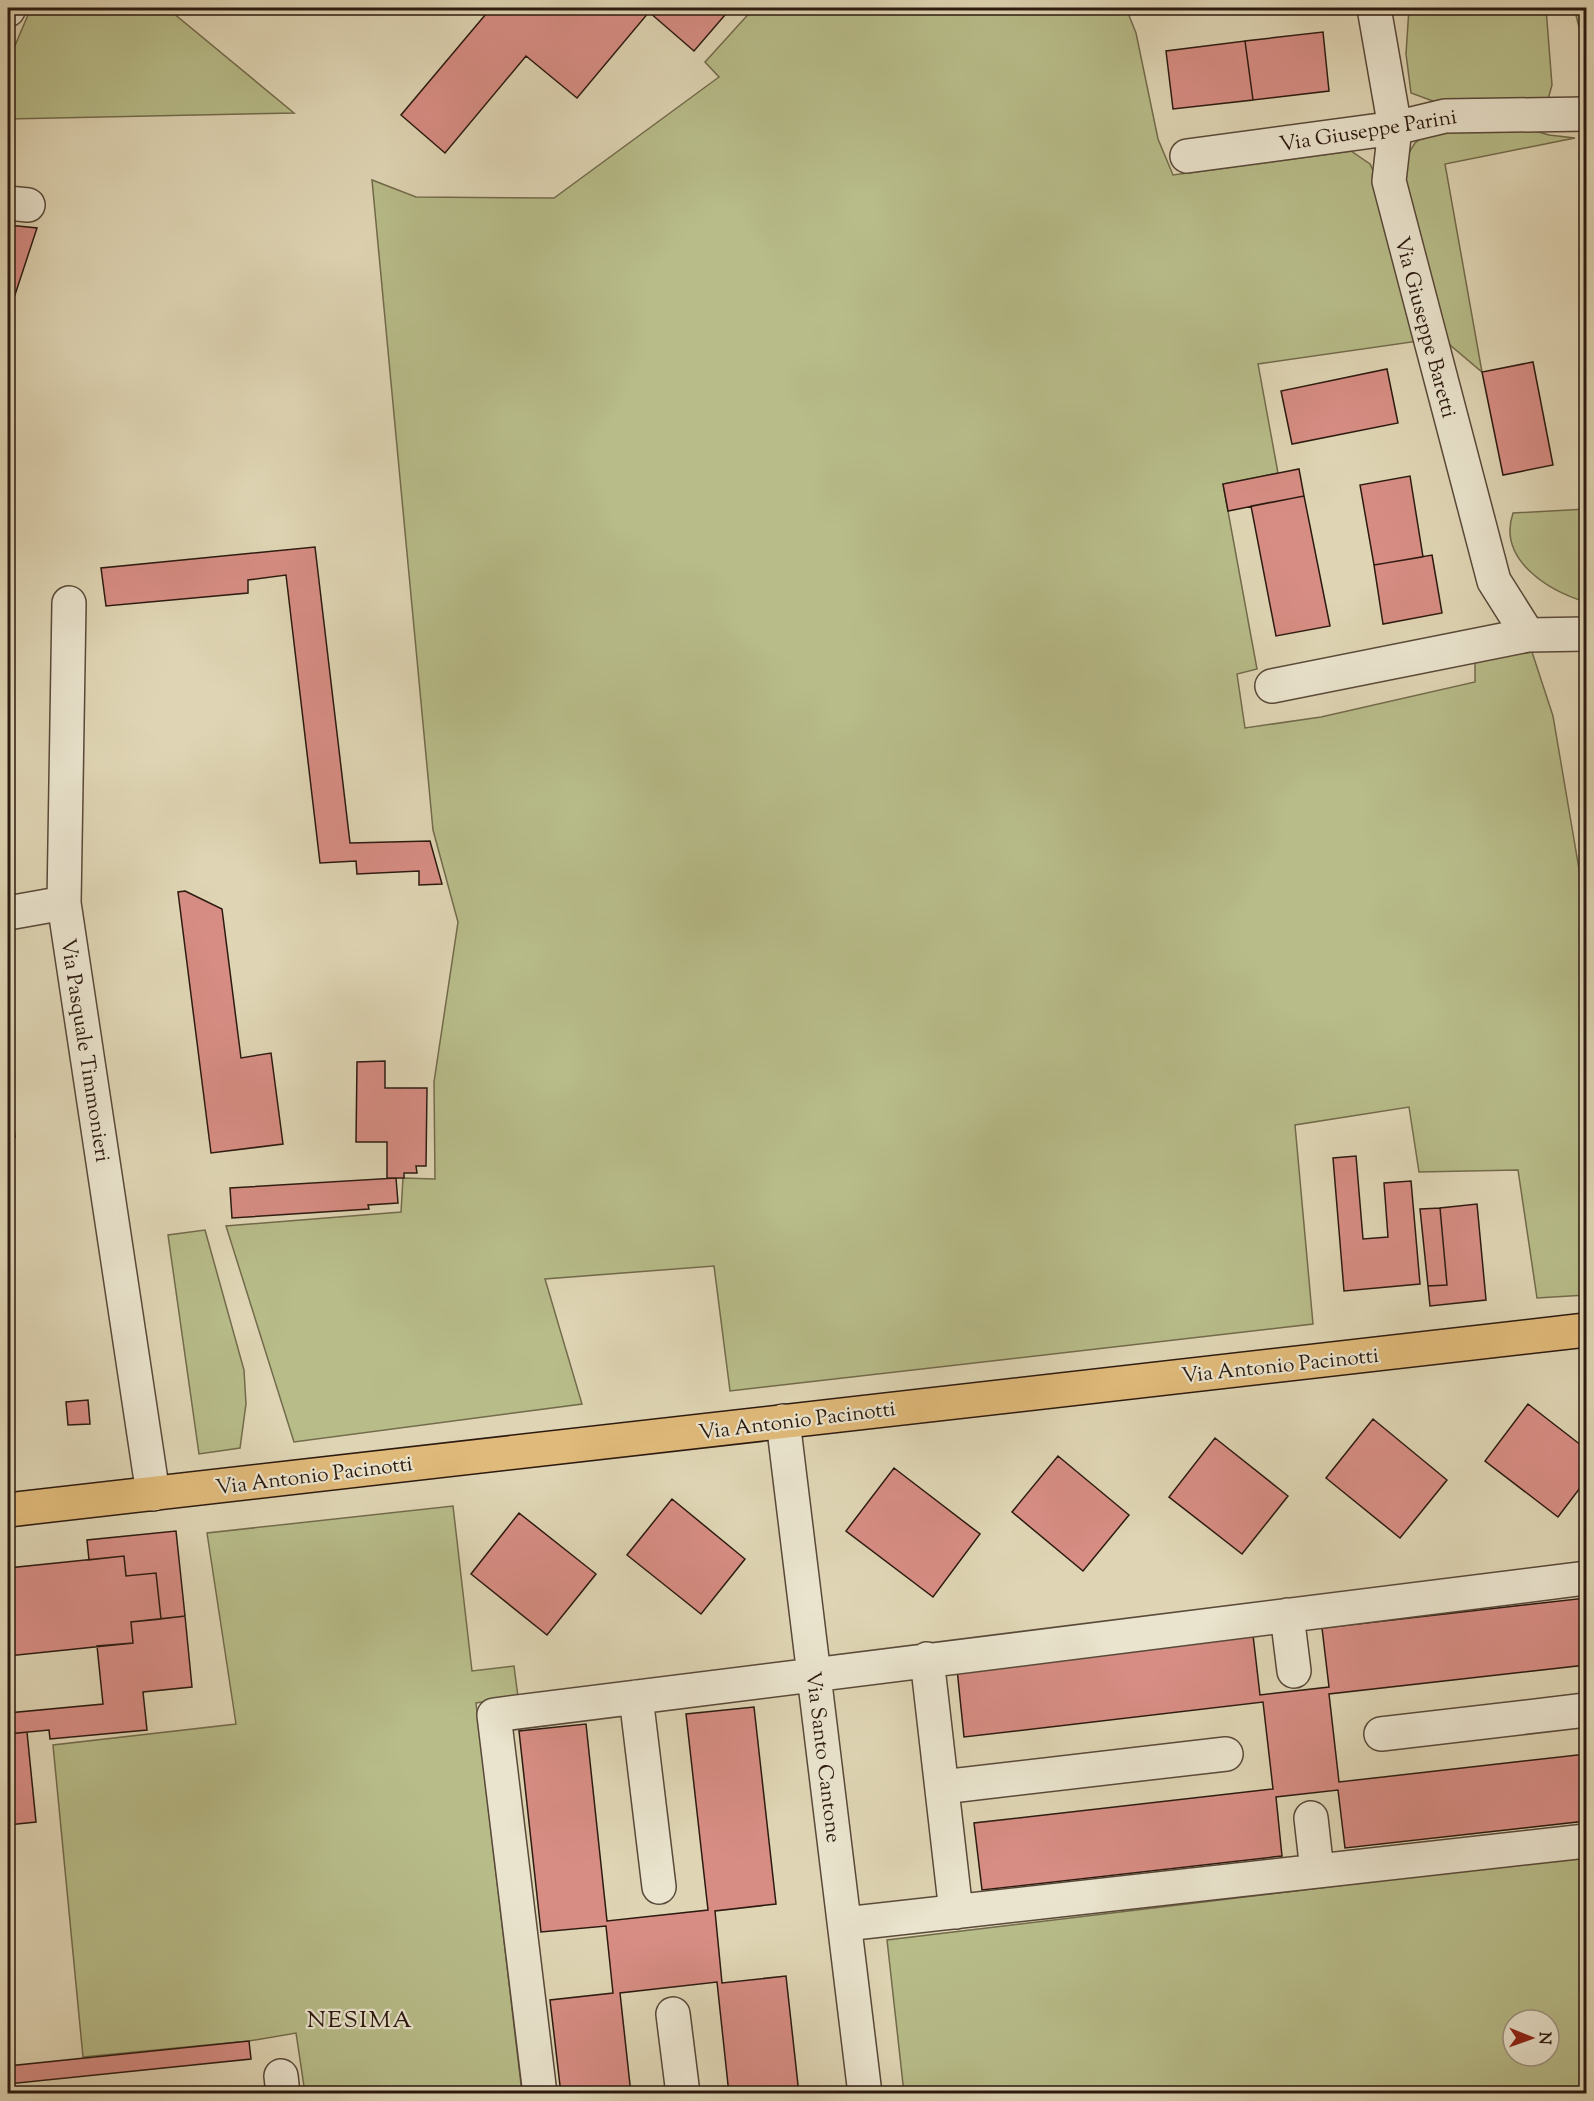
<svg xmlns="http://www.w3.org/2000/svg" width="1594" height="2101" font-family="'Sorts Mill Goudy',serif">
	<style>
		.green { fill: #b7bc89; stroke: #726b4c; stroke-width: 1.5; fill-rule: evenodd }
		.building { fill: #d78d84; stroke: #2c1a10; stroke-width: 1.5 }
		.lines { fill: none; stroke-linecap: round; stroke-linejoin: round }
		.minor-casing { stroke: #594939; stroke-width: 36 }
		.major-casing { stroke: #2c1a10; stroke-width: 36 }
		.minor { stroke: #eae4ce; stroke-width: 33 }
		.major { stroke: #e0ba7a; stroke-width: 33 }
		.labels { text-anchor: middle; stroke-width: 4.5; stroke-linejoin: round; paint-order: stroke }
		.street-label { font-size: 21px; fill: #2c1a10; stroke: #eae4ce }
		.quarter-label { font-size: 24px; letter-spacing: 1.5px; fill: #2c1a10; stroke: #eae4ce }
	</style>
	<rect width="100%" height="100%" fill="#dfd5b4"/>
	<filter id="stains"><feTurbulence type="fractalNoise" baseFrequency=".00333" numOctaves="4"/><feColorMatrix values="0 0 0 0 .2 0 0 0 0 .09 0 0 0 0 .02 0 0 0 .5 -.17"/></filter>
	<radialGradient id="worn" r=".72"><stop offset=".6" stop-color="#630" stop-opacity="0"/><stop offset="1" stop-color="#630" stop-opacity=".3"/></radialGradient>
	<path class="green" d="M31 8H167L294 113 8 119V62Z
		M754 8H1126L1136 33 1158 139 1173 175 1351 151 1370 164 1379 183 1419 341 1258 364 1278 473 1223 484 1257 669 1237 674 1245 728 1321 717 1475 682V660L1532 652 1553 716 1586 910V1295L1537 1298 1518 1170 1419 1172 1409 1107 1295 1125 1313 1324 730 1391 714 1266 545 1279 582 1404 294 1442 226 1226 401 1212 403 1178 435 1179 434 1082 458 922 433 830 372 180 416 197 554 198 719 77 705 62Z
		M1409 8H1546L1552 85 1547 103 1441 104 1411 93 1406 54Z
		M1574 8H1586V53Z
		M1515 125 1549 135 1575 138 1445 164 1482 372 1450 345 1439 324 1404 192 1408 154 1415 143 1427 134Z
		M1586 509V602C1549 591 1497 560 1513 513Z
		M205 1230 244 1370 246 1404 240 1448 199 1454 168 1235Z
		M453 1506 472 1671 514 1666 518 1697 476 1703 522 2093H305L296 2033 249 2041 83 2057 53 1745 236 1724 207 1533Z
		M1586 1856V2093H904L887 1940ZM1513 2020H1549V2056H1513Z"/>
	<path class="building" d="M491 8H731L694 51 649 12 577 98 526 56 445 153 401 115Z
		M1323 32 1329 91 1253 100 1245 41Z
		M1245 41 1253 100 1173 109 1166 51Z
		M8 225 37 228 8 316Z
		M1533 362 1553 465 1503 475 1482 372Z
		M1387 369 1398 423 1292 444 1281 391Z
		M1299 469 1304 496 1228 511 1223 484Z
		M1410 476 1423 557 1374 565 1360 485Z
		M1304 496 1330 626 1276 636 1251 506Z
		M315 547 350 843 430 841 442 884 419 885V871L357 874 356 861 320 863 286 575 248 580V593L106 606 101 568Z
		M1432 555 1442 613 1383 624 1374 565Z
		M185 891 222 909 241 1058 271 1053 283 1144 211 1153 178 892Z
		M385 1061V1088H427L426 1166H416L417 1173H404V1178H387V1142H356L357 1062Z
		M10 1090 15 1137 8 1138V1091Z
		M1356 1156 1363 1239 1388 1237 1384 1183 1411 1181 1420 1284 1344 1291 1333 1158Z
		M396 1178 398 1203 368 1205 369 1209 232 1218 230 1188Z
		M1477 1204 1486 1300 1430 1306 1428 1286 1447 1285 1440 1208Z
		M1440 1208 1447 1285 1428 1286 1420 1209Z
		M88 1400 90 1424 68 1425 66 1402Z
		M1528 1404 1586 1449V1480L1558 1517 1485 1461Z
		M1373 1419 1447 1480 1400 1538 1326 1478Z
		M1215 1438 1288 1496 1242 1554 1169 1497Z
		M1058 1456 1129 1515 1083 1571 1012 1512Z
		M894 1468 980 1534 933 1597 846 1531Z
		M672 1499 745 1559 701 1614 627 1555Z
		M519 1513 596 1574 547 1635 471 1574Z
		M176 1531 185 1616 161 1619 156 1573 126 1576 124 1556 89 1560 87 1540Z
		M124 1556 126 1576 156 1573 161 1619 131 1622 133 1643 8 1656V1568Z
		M1586 1598V1665L1329 1694 1339 1782 1586 1754V1821L1345 1848 1338 1790 1276 1797 1282 1856 982 1890 974 1823 1273 1789 1263 1702 964 1737 957 1669 1253 1635 1260 1695 1329 1687 1322 1628Z
		M185 1616 192 1687 143 1692 147 1730 50 1739 49 1730 8 1734V1713L103 1704 97 1646 133 1643 131 1622Z
		M754 1707 776 1904 715 1911 722 1983 786 1976 799 2094H729L717 1982 620 1993 631 2094H561L550 2000 613 1993 606 1926 541 1932 519 1731 586 1724 607 1921 708 1910 686 1714Z
		M27 1732 36 1822 8 1825V1734Z
		M249 2041 251 2059 8 2084V2066Z"/>
	<g class="lines">
		<defs>
			<path id="minor" d="M1374 8 1395 128 1389 181 1494 581 1528 635
				M8 10 9 8
				M1187 156 1395 128 1445 116 1586 114
				M8 203 28 205
				M69 603 64 903 153 1494
				M1272 686 1528 635 1586 634
				M8 913 64 903
				M783 1421 865 2094
				M1287 1615 1294 1671
				M927 1659 956 1912
				M636 1697 659 1887
				M1381 1734 1586 1710
				M942 1787 1226 1754
				M1311 1818 1317 1871
				M845 1924 1586 1841
				M673 2014 683 2094
				M281 2076 283 2094
				M540 2094 494 1715 1586 1578"/>
			<path id="major" d="M8 1510 1586 1330"/>
		</defs>
		<use href="#minor" class="minor-casing"/>
		<use href="#major" class="major-casing"/>
		<use href="#minor" class="minor"/>
		<use href="#major" class="major"/>
	</g>
	<g class="labels">
		<g class="street-label">
			<text transform="translate(1368 130) rotate(-9)" y="7">Via Giuseppe Parini</text>
			<text transform="translate(1426 327) rotate(75)" y="7">Via Giuseppe Baretti</text>
			<text transform="translate(86 1050) rotate(81)" y="7">Via Pasquale Timmonieri</text>
			<text transform="translate(1280 1365) rotate(-6)" y="7">Via Antonio Pacinotti</text>
			<text transform="translate(797 1420) rotate(-7)" y="7">Via Antonio Pacinotti</text>
			<text transform="translate(314 1475) rotate(-7)" y="7">Via Antonio Pacinotti</text>
			<text transform="translate(824 1757) rotate(83)" y="7">Via Santo Cantone</text>
		</g>
		<g class="quarter-label">
			<text x="360" y="2027">NESIMA</text>
		</g>
	</g>
	<rect width="1594" height="2101" fill="none" stroke="#dfd5b4" stroke-width="30"/>
	<rect x="9" y="9" width="1576" height="2083" fill="none" stroke="#2c1a10" stroke-width="3"/>
	<rect x="15" y="15" width="1564" height="2071" fill="none" stroke="#2c1a10" stroke-width="1.5"/>
	<g transform="translate(1531 2038) rotate(91)"><circle r="28" fill="#eae4ce" stroke="#9e9382" stroke-width="1.5"/>
	<path d="M0-4.5L10 22L0 15L-10 22Z" fill="#8f2418"/>
	<text y="-9" font-size="16" font-weight="bold" text-anchor="middle" fill="#2c1a10">N</text>
	</g>
	<rect width="100%" height="100%" filter="url(#stains)"/>
	<rect width="100%" height="100%" fill="url(#worn)"/>
</svg>
